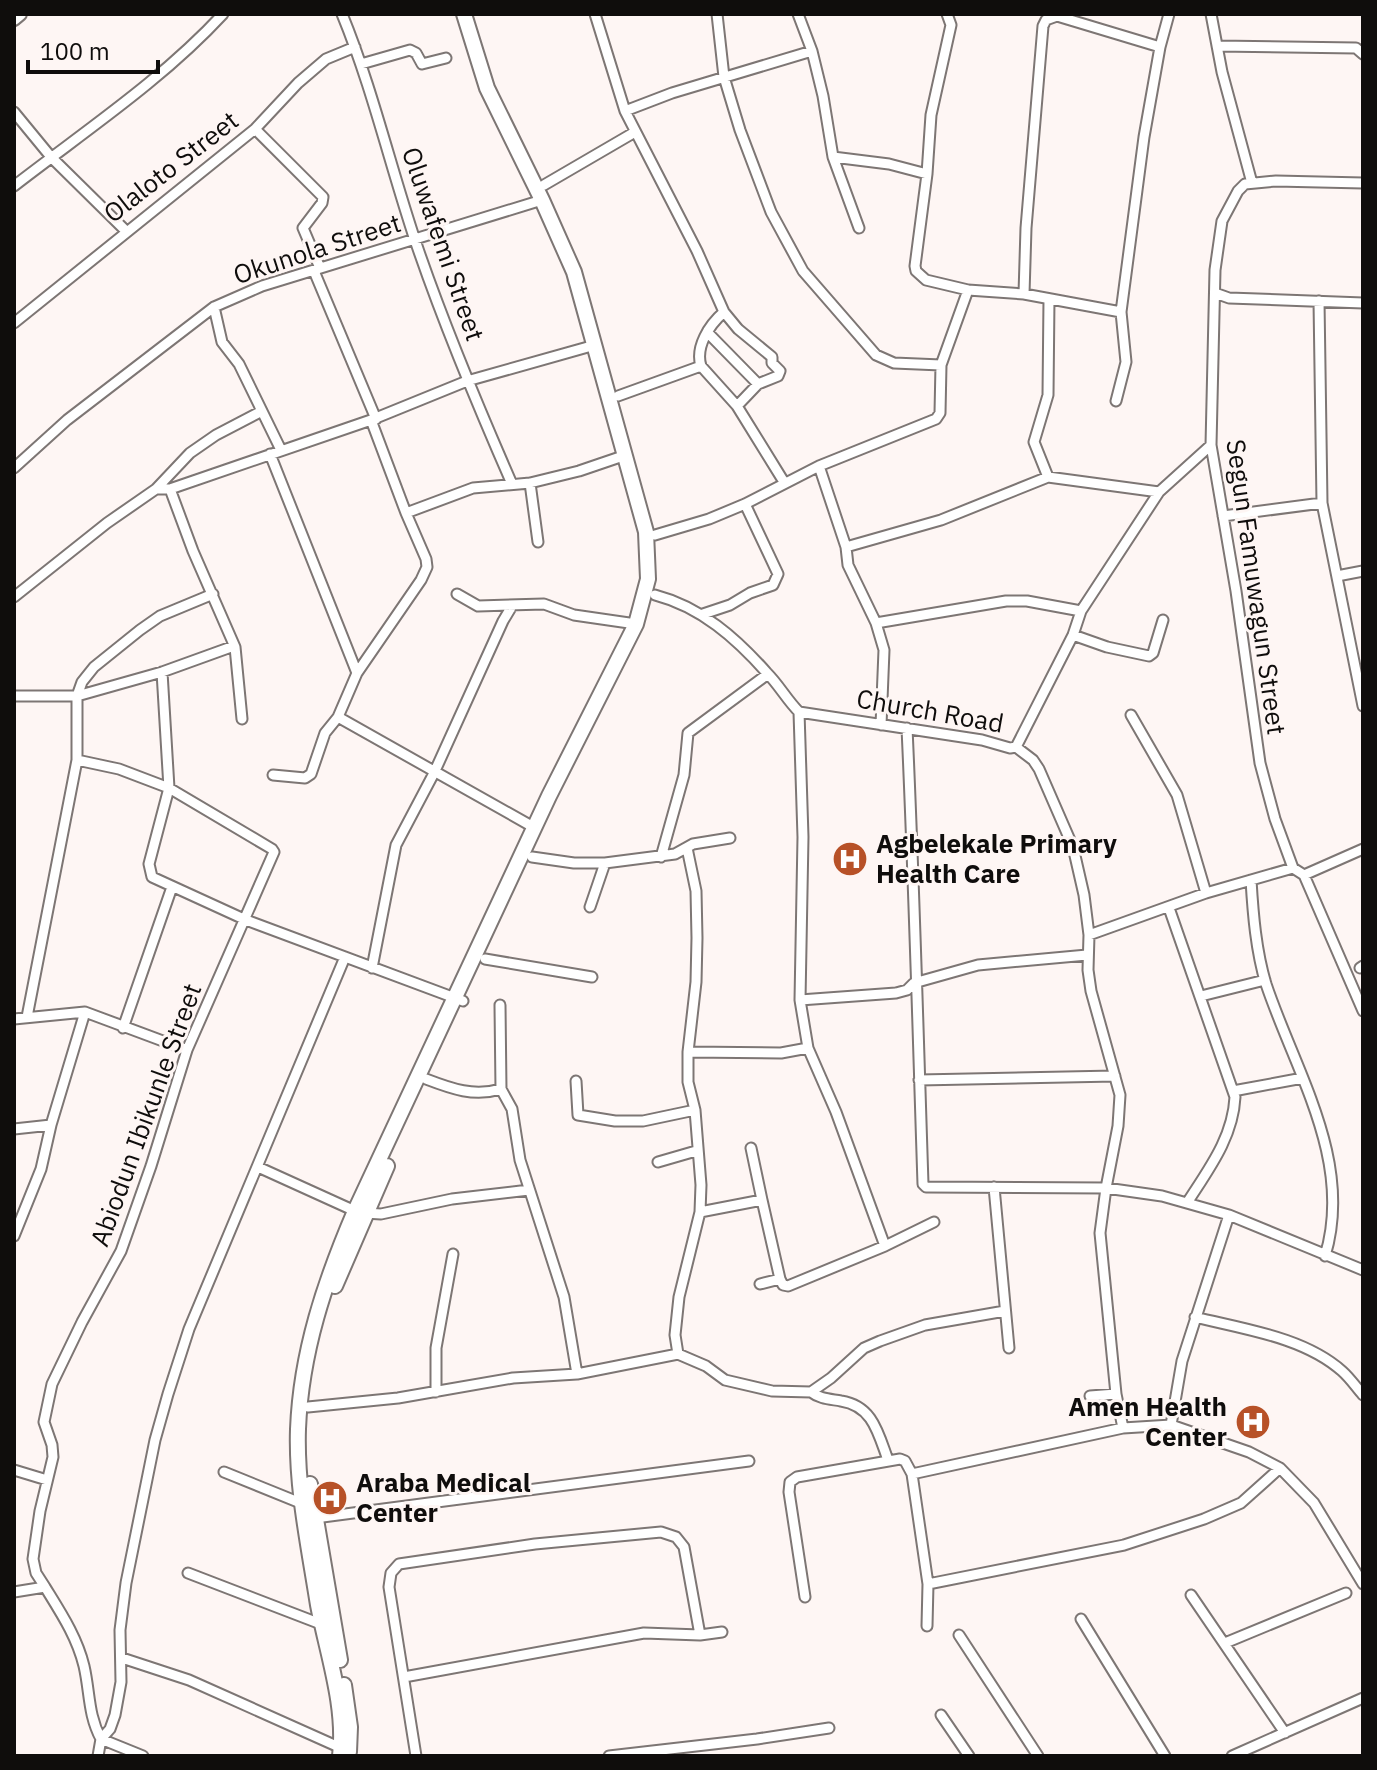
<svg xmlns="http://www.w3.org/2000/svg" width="1377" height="1770" font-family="'IBM Plex Sans',sans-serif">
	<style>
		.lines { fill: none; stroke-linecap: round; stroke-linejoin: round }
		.minor-casing { stroke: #7d7674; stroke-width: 13 }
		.tertiary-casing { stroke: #7d7674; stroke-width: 16 }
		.primary-casing { stroke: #7d7674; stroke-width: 18 }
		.minor { stroke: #fff; stroke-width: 9 }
		.tertiary { stroke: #fff; stroke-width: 12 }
		.primary { stroke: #fff; stroke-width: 14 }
		.labels { text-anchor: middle; stroke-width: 6; stroke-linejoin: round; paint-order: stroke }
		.street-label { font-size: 26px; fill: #0f0d0c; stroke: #fef6f4 }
		.poi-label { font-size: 26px; font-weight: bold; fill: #0f0d0c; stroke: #fef6f4; text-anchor: start }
	</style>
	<rect width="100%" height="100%" fill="#fef6f4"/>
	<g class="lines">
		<defs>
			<path id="minor" d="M342 14C372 87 390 165 415 240 443 323 477 404 512 484
				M595 14 625 111 697 251 724 312C709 325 695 347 701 366L618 396
				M717 14 724 77 740 130 771 212 803 271 876 355 894 363 941 365
				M798 14 812 51 823 96 833 157 859 228
				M947 14 951 25 931 115 927 174 915 266 916 271 926 280 968 290
				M1211 14 1222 72 1252 183
				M1217 46 1356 48 1363 54
				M361 64 410 50 416 53 422 64 446 58
				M625 111 672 93 812 51
				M14 112 51 157 126 231
				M255 129 323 197 322 203 303 228 320 268
				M833 157 889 164 927 174
				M1363 183 1276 181 1245 184 1238 191 1222 221 1215 270 1211 445 1236 591 1260 763 1275 819 1293 868 1304 875 1363 1011
				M544 185 635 132
				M14 186C85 131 162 80 223 14
				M314 271 376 419
				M1215 293 1229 298 1363 303
				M1024 294 1026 228 1043 26 1046 20 1057 16 1160 47
				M1319 301 1322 503 1363 706
				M214 307 222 342 239 364 281 450
				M724 312 738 329 772 357V363L780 371 778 376 758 384 737 406
				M14 323 255 129 298 83 326 59 355 47
				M708 333 758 384
				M701 366 737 406 784 482
				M1116 401 1126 362 1121 312 1144 137 1160 47 1169 14
				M270 454 357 673
				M819 466 846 547 848 565 876 623 884 650 881 725
				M14 468 67 420 214 307 262 286 542 200
				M1048 477 1034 442 1048 395 1049 299
				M530 483 538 542
				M156 489 190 453 216 435 262 411
				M170 489 193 551 235 647 242 719
				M406 513 473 488 530 483 579 471 626 455
				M1223 516 1322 503
				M655 535 709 519 745 504 819 466 936 419 940 413 941 365 968 290 1024 294 1121 312
				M846 547 941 520 1048 477 1159 492
				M1337 576 1363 571
				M457 594 478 606 544 604 574 615 636 624
				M655 595C701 607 736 638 767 673 779 685 787 700 799 712L982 740 1010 748 1016 747 1033 760 1039 769 1073 847 1084 895 1089 935 1088 970 1091 991 1120 1095 1118 1126 1106 1188 1100 1233 1116 1394 1123 1428
				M14 597 107 523 156 489H170L371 420 467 381 595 345
				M703 614 730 605 750 593 773 585 778 574 745 504
				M876 623 1006 601H1027L1081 611
				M1073 635 1107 647 1149 656 1153 653 1163 620
				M162 672 169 788 149 864 152 877 246 920 463 1001
				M14 696H77L162 672 234 646
				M799 712 803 837 800 1000 808 1048 836 1112 885 1246
				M1131 715 1177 795 1206 893
				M338 717 535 828
				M907 728C914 880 918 1032 923 1184L926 1187 1106 1188 1162 1196 1229 1215 1363 1270
				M1016 747 1073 635 1081 611 1159 492 1211 445
				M273 775 305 778 311 774 325 733 338 717 357 673 421 580 427 567 426 559 406 513 371 420
				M687 848 696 891 697 938 696 982 688 1052V1082L695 1110 701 1185 700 1212 679 1297 675 1335 678 1354 706 1366 725 1380 772 1391 811 1392 831 1378 864 1348 880 1341 925 1325 1005 1311
				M532 857 574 863H605L675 854 693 844 730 838
				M661 857 684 775 688 733 768 674
				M1304 875 1363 849
				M1251 880C1253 914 1256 951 1266 984 1295 1071 1354 1161 1325 1256
				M590 907 605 863
				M1169 908 1235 1097C1233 1138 1208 1170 1187 1203
				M1089 935 1206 893 1293 868
				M485 959 592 977
				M372 968 396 845 434 773 503 621 512 606
				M1360 968 1363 966
				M1201 996 1265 980
				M800 1000 896 993 907 990 914 983 978 965 1087 955
				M500 1005 501 1089
				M27 1017 77 760V696L82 682 94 667 140 630 160 616 213 594
				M14 1019 85 1012 187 1050
				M123 1028 172 887
				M688 1052 781 1053 808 1048
				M426 1079C452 1089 474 1097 501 1089L512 1109 520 1160 564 1297 577 1374
				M919 1080 1115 1076
				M576 1081 578 1115 615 1121H643L695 1110
				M1233 1091 1303 1078
				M14 1129 51 1125
				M751 1148 762 1200
				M658 1162 696 1151
				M258 1167 355 1211
				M994 1187 1009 1348
				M700 1212 762 1200 780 1279 783 1285 788 1286 885 1246 934 1222
				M365 1213 381 1214 452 1199 529 1190
				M14 1236 41 1169 51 1125 85 1012
				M760 1284 780 1279
				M1195 1317C1243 1329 1304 1337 1342 1371 1350 1378 1356 1387 1363 1395
				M436 1392V1348L453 1254
				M811 1392C820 1399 830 1399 841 1401 873 1406 878 1433 888 1460
				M1090 1396 1116 1394
				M308 1407 398 1398 513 1378 577 1374 678 1354
				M1171 1425 1182 1361 1229 1215
				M14 1470 47 1480
				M224 1472 303 1504
				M912 1474 928 1584 927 1626
				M315 1518 749 1461
				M188 1573 326 1626
				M928 1584 1124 1545 1204 1519 1241 1503 1280 1468
				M45 1587 36 1573 33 1559 40 1511 53 1457 52 1445 44 1422 52 1384 82 1322 121 1251 151 1166 187 1050 274 852 272 849 169 788 119 769 77 760
				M14 1592 45 1587C61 1613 77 1637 84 1666 90 1692 88 1715 101 1739L143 1756
				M1191 1595 1285 1733
				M805 1597 789 1492 790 1482 797 1477 900 1459 905 1461 912 1474 1123 1428 1171 1425 1249 1452 1280 1468 1314 1503 1363 1584
				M1081 1619 1165 1756
				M959 1635 1038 1756
				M1225 1643 1346 1593
				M122 1658 189 1680 341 1748
				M404 1677 644 1633 700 1635 722 1632
				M941 1715 969 1756
				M98 1756 101 1739 110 1729 115 1715 121 1682 120 1630 126 1583 155 1440 168 1394 189 1329 345 957
				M416 1756 389 1587 391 1573 399 1564 535 1544 661 1532 676 1537 684 1547 700 1635
				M609 1756 757 1739 829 1728
				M1232 1756 1363 1698"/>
			<path id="tertiary" d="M14 19 20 14"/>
			<path id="primary" d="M335 1286 387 1166
				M310 1484 340 1660
				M344 1685 350 1727 349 1752
				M340 1756C346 1706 327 1653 318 1605 309 1547 296 1488 298 1429 301 1352 325 1281 355 1211L549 796 636 624 648 579 646 532 574 272 542 200 487 88 464 14"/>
		</defs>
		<use href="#minor" class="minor-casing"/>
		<use href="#tertiary" class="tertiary-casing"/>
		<use href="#primary" class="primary-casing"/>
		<use href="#minor" class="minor"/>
		<use href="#tertiary" class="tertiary"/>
		<use href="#primary" class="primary"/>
	</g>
	<defs>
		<symbol id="hospital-disc" viewBox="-11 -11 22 22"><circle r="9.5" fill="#b75127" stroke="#fef6f4"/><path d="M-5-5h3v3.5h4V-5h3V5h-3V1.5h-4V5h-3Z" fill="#fff"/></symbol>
	</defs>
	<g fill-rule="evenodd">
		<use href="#hospital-disc" x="830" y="839" width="40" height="40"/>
		<use href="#hospital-disc" x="1233" y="1402" width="40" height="40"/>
		<use href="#hospital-disc" x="310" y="1478" width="40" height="40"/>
	</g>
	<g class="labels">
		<g class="street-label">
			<text transform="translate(171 167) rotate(-38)" y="9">Olaloto Street</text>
			<text transform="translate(443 244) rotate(71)" y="9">Oluwafemi Street</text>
			<text transform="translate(317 249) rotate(-18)" y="9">Okunola Street</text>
			<text transform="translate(1256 587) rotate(82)" y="9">Segun Famuwagun Street</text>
			<text transform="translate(930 711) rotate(10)" y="9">Church Road</text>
			<text transform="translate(146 1115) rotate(-70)" y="9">Abiodun Ibikunle Street</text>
		</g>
		<g class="poi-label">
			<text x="876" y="853">Agbelekale Primary<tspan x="876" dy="30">Health Care</tspan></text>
			<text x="1227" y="1416" text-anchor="end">Amen Health<tspan x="1227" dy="30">Center</tspan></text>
			<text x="356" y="1492">Araba Medical<tspan x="356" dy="30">Center</tspan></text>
		</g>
	</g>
	<rect width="1377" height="1770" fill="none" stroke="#0f0d0c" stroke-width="32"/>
	<path d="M28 60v12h130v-12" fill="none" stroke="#0f0d0c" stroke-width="4"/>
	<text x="40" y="60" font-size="24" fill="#0f0d0c" stroke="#fef6f4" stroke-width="6" paint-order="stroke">100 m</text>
</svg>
